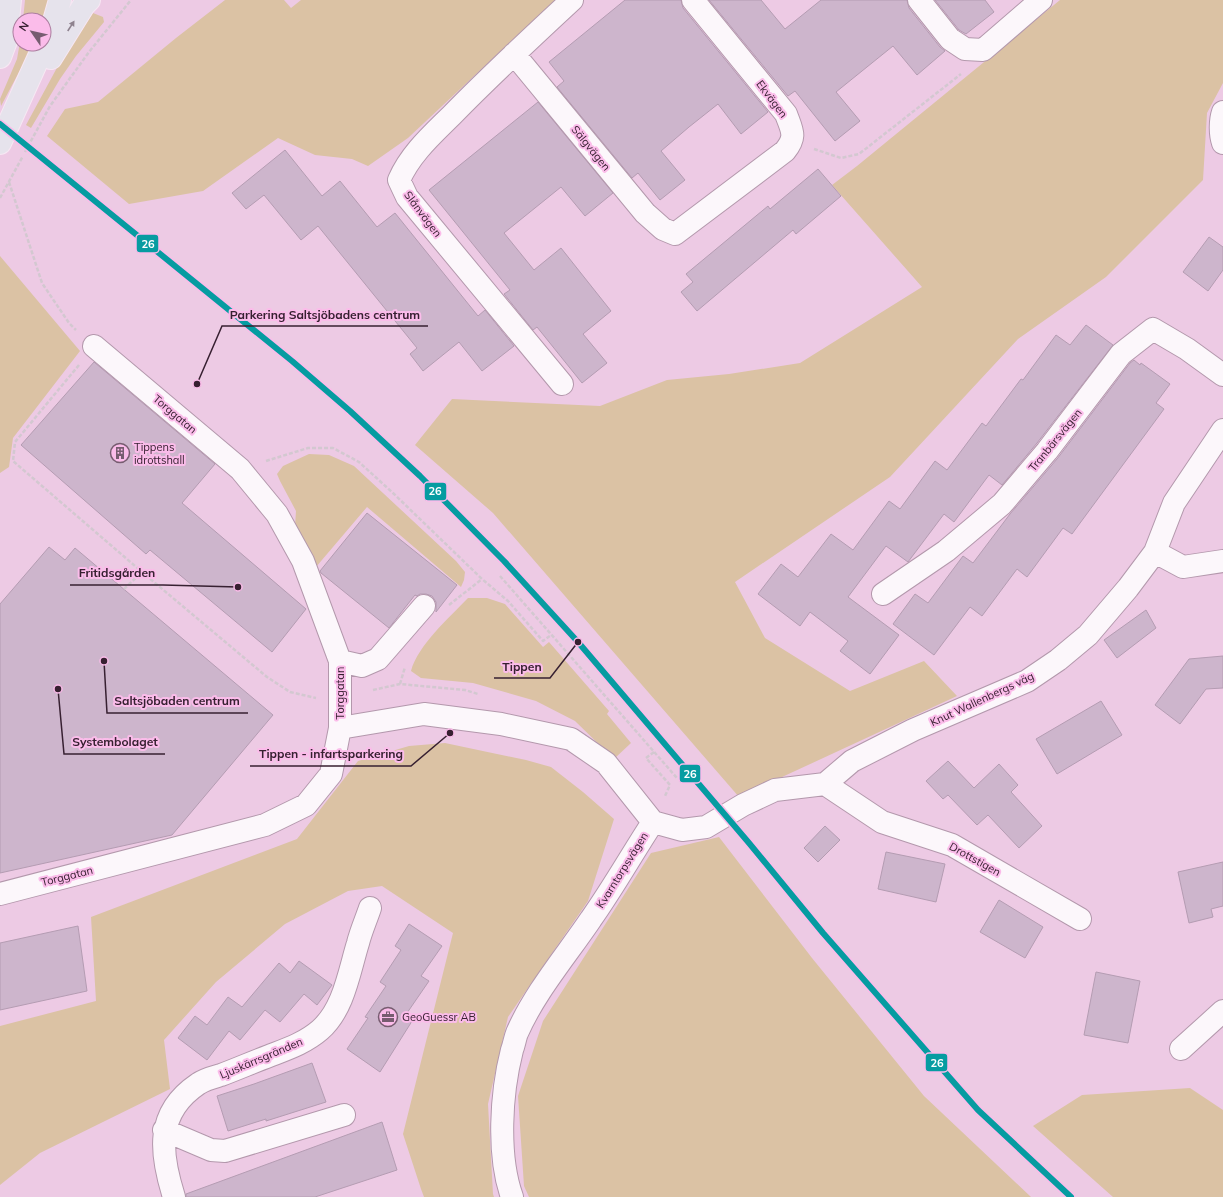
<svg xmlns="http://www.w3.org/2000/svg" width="1223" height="1197" font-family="Mulish,sans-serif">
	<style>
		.green { fill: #dbc2a4 }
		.building { fill: #cdb5cc; stroke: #b49cb2 }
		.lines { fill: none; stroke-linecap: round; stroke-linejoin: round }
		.minor-casing { stroke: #b398ac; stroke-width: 24 }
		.major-casing { stroke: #f7e7f3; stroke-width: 24 }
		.path { stroke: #d3c8d0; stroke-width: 2.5; stroke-dasharray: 4 2; stroke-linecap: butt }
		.minor { stroke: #fcf7fb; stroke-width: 22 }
		.major { stroke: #e6e3ec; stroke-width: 22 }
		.rail-1-casing { stroke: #fbbcea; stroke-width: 9 }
		.rail-1 { stroke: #069ca1; stroke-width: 6 }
		.oneway { fill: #8e828e }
		.labels { text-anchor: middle; stroke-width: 4; stroke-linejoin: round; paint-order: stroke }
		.street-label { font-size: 11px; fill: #372031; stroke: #fbbcea }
		.poi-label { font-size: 11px; fill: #372031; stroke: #fbbcea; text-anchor: start }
		.leader { fill: none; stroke: #372031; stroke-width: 1.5 }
		.callout-dot { fill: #372031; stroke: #fbbcea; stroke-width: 1.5 }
		.callout-label { font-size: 12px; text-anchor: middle; font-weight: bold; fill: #372031; stroke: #fbbcea; stroke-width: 4; stroke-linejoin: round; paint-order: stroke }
		.line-badge { stroke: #fbbcea; stroke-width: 1.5 }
		.badge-label { font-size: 11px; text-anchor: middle; font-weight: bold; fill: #fff }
	</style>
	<rect width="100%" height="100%" fill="#edcae4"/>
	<path class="green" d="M25 0H50L43 20H23Z
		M225 0H284L291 8 301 0H555L408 138 368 166 352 159 315 155 278 138 203 191 129 204 47 136 65 109 98 102 176 38Z
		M1060 0H1223V83L1207 113 1203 180 1106 277 1018 339 890 477 735 582 765 638 850 691 924 661 957 696 739 797 493 513 415 445 452 399 600 406 667 380 729 374 800 363 922 287 832 185 857 166Z
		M93 13 103 17 104 22 76 56 60 79 31 128 26 125 59 64Z
		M20 42V44H34L1 106 0 99 17 59Z
		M0 256 80 351 13 438 9 467 0 473Z
		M309 454 329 455 354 466 456 561 465 572 464 580 461 587 367 507 316 567 295 526 296 511 280 481 277 474 283 466Z
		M468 598H487L505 604 543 647 549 642 609 711 607 714 631 743 614 759 575 721 536 701 473 683 421 678 411 671C418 645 449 618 468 598Z
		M445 743 526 760 551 767 583 792 614 819 588 901 508 1017 488 1104 493 1194 494 1197H424L421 1189 403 1134 453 933 382 886 348 891 285 924 216 982 164 1040 170 1089 40 1153 0 1185V1026L96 1001 91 917 297 839 358 761 409 746Z
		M719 837 812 958 924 1096 1031 1197H529L524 1186 518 1096 543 1021 651 853Z
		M1190 1088 1223 1110V1197H1113L1033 1126 1082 1095Z"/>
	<path class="building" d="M625 0H681L683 8 768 112 741 134 718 104 689 127 661 151 685 180 660 200 638 173 632 178 557 87 564 81 549 62Z
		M709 0H761L785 29 821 0H907L909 8 940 47 945 51 917 75 893 46 836 92 860 121 835 141 795 91 788 96Z
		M935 0H985L994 12 966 34 959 30Z
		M538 102 613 193 585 216 561 187 504 233 534 270 561 248 611 311 583 334 607 363 582 383 537 327 533 330 504 294 510 290 429 190Z
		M285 150 322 196 340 181 377 227 395 213 478 316 485 310 514 346 482 371 459 342 423 371 410 354 417 348 318 226 301 240 264 195 246 209 232 193Z
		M818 169 841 196 796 234 793 230 697 311 681 292 693 282 686 274 768 206 770 209Z
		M1209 237 1223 247V270L1208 291 1183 272Z
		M1086 325 1113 345 1037 443 1002 485 989 475 954 522 944 514 908 562 886 546 848 597 899 635 870 674 840 651 848 641 810 612 800 626 758 594 781 564 798 577 831 534 853 550 889 501 900 509 935 461 947 470 982 423 986 426 1021 379 1023 380 1056 335 1070 345Z
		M1134 360 1140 365 1141 363 1170 384 1156 403 1164 409 1072 534 1063 528 1027 577 1017 569 982 616 970 607 934 655 893 624 915 594 928 603 963 556 973 563 1010 514 1057 459 1130 363Z
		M94 362 215 464 182 503 306 609 272 652 150 550 146 554 21 445Z
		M367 513 457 585 436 612V602L432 596 426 594H420L417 596 415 595 389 628 321 573 320 571Z
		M49 547 65 560 75 548 273 715 172 835 0 873V604Z
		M1146 610 1156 628 1117 658 1104 640Z
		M1223 656V688L1206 689 1180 724 1155 705 1189 659Z
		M1101 701 1122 735 1057 774 1036 739Z
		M948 761 974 788 999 764 1018 785 1011 792 1042 826 1019 848 988 815 977 825 948 795 943 799 926 781Z
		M825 826 840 840 818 862 804 848Z
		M886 852 945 864 936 902 878 889Z
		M1223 862V906L1211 909 1213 917 1189 923 1178 872Z
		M999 900 1043 927 1025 958 980 932Z
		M409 924 442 946 421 976 429 981 407 1013 414 1018 380 1072 347 1049 368 1018 365 1017 386 986 380 982 401 950 395 946Z
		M78 926 87 991 0 1010V943Z
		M299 961 332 985 317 1005 304 994 280 1022 265 1010 240 1040 229 1031 207 1060 178 1038 195 1016 207 1025 228 997 242 1007 279 963 290 973Z
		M1096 972 1140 981 1128 1043 1084 1035Z
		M312 1063 326 1102 266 1121V1119L228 1131 217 1096 254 1084Z
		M382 1122 397 1170 315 1197H186V1194Z"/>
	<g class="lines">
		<defs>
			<path id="minor" d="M919 0 950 39 965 49 983 50 1041 0
				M514 54 645 213 663 229 675 234 785 151C797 136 792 131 786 114L693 0
				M1223 112C1220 121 1220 134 1223 143
				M562 384 407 197 399 180C411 153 432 135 453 114 491 75 532 37 572 0
				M1155 552 1183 567 1223 561
				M883 594 946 551 1002 504 1047 451 1121 354 1153 329 1187 349 1223 375
				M340 661 362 666 378 659 424 606
				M340 728 424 714 501 724 571 739 606 763 653 822
				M825 784 852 761 913 730 1027 681 1058 660 1088 635 1128 588 1155 552 1174 503 1223 430
				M825 784 882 822 952 845 1080 919
				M653 822 682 830 706 827 743 805 775 790 825 784
				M0 894 265 825 306 805 331 774 340 728V661L303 561 277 514 240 469 94 346
				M1181 1049 1223 1011
				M164 1130 211 1150 225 1151 344 1115
				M174 1197C160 1153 155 1113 198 1084 205 1079 214 1077 221 1075 237 1069 253 1062 269 1056 287 1049 305 1043 320 1030 344 1009 349 972 358 943 361 931 366 920 370 908
				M512 1197C497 1155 501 1093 512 1050 514 1045 515 1038 517 1033 535 992 566 956 591 919 613 888 632 854 653 822"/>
			<path id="major" d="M0 57 6 41 10 0
				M51 58 84 5 89 0
				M0 143 52 28 60 0"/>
		</defs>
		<use href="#minor" class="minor-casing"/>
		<use href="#major" class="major-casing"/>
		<path class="path" d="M814 149 841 158 859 154 961 74
			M25 152 50 106 89 52 131 0
			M9 182 42 283 69 323 76 330
			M0 198 23 156
			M79 365 15 442 13 461 142 572 267 677 290 692 316 698
			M266 461 308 448H333L359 462 393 493 482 579 508 601 543 641 551 635
			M500 576 677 778
			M124 589 142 572
			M449 605 482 579
			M400 684 405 667
			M373 690 400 684 465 690 478 694
			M654 752 646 758 670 785 665 796"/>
		<use href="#minor" class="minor"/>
		<use href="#major" class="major"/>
		<defs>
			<path id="rail-1" d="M0 124 292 361 350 411 420 476 504 561 578 642 749 843 823 933 978 1110 1071 1197"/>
		</defs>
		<use href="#rail-1" class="rail-1-casing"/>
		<use href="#rail-1" class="rail-1"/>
	</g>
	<defs><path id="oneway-solid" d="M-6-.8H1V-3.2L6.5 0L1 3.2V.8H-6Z"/></defs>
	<use class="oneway" href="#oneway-solid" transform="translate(71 26) rotate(-57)"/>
	<defs>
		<symbol id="building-ring" viewBox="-11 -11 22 22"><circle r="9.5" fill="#fbbcea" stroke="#775c70" stroke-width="1.5"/><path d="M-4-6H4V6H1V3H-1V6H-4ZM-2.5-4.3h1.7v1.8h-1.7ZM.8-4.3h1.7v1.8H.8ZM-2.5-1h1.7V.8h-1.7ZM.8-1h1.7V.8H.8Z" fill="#775c70"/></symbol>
		<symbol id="office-ring" viewBox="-11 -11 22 22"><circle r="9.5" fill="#fbbcea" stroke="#775c70" stroke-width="1.5"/><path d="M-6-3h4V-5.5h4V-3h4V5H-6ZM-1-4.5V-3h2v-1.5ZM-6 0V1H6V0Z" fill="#775c70"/></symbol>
	</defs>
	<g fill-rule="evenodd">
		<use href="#building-ring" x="109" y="442" width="22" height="22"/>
		<use href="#office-ring" x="377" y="1006" width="22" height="22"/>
	</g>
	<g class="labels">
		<g class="street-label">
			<text transform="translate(772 99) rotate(53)" y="4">Ekvägen</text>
			<text transform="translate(591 148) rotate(51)" y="4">Sälgvägen</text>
			<text transform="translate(423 214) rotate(53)" y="4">Slånvägen</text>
			<text transform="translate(175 414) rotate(40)" y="4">Torggatan</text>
			<text transform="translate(1055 440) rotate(-51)" y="4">Tranbärsvägen</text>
			<text transform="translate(340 693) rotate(-90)" y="4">Torggatan</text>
			<text transform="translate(982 699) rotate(-25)" y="4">Knut Wallenbergs väg</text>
			<text transform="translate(975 859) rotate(29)" y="4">Drottstigen</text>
			<text transform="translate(622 870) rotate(-58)" y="4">Kvarntorpsvägen</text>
			<text transform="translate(67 876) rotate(-14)" y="4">Torggatan</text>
			<text transform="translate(261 1058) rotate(-23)" y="4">Ljuskärrsgränden</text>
		</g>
		<g class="poi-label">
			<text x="134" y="451">Tippens<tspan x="134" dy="13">idrottshall</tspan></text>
			<text x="402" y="1021">GeoGuessr AB</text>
		</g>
	</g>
	<path class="leader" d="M197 384L222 326H428M238 587L163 585H70M578 642L550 678H494M104 661L107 713H248M58 689L64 754H165M450 733L411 766H250"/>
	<g class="callout-dot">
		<circle cx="197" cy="384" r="4"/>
		<circle cx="238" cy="587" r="4"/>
		<circle cx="578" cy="642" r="4"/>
		<circle cx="104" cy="661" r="4"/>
		<circle cx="58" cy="689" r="4"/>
		<circle cx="450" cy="733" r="4"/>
	</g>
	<g class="callout-label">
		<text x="325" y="319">Parkering Saltsjöbadens centrum</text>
		<text x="117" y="577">Fritidsgården</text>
		<text x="522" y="671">Tippen</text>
		<text x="177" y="705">Saltsjöbaden centrum</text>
		<text x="115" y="746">Systembolaget</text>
		<text x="331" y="758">Tippen - infartsparkering</text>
	</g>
	<g class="line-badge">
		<rect x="136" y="234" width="23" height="19" rx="4" fill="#069ca1"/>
		<rect x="424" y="482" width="23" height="19" rx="4" fill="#069ca1"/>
		<rect x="679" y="764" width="22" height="19" rx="4" fill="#069ca1"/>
		<rect x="925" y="1053" width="23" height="19" rx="4" fill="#069ca1"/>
	</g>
	<g class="badge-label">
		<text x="148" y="248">26</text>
		<text x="435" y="495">26</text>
		<text x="690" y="778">26</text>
		<text x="937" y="1067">26</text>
	</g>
	<g transform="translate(32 32) rotate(304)"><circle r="19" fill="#fbbcea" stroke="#ad7ea0"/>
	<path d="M0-3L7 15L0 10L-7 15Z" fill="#775c70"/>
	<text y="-6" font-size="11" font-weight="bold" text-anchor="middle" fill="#372031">N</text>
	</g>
</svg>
